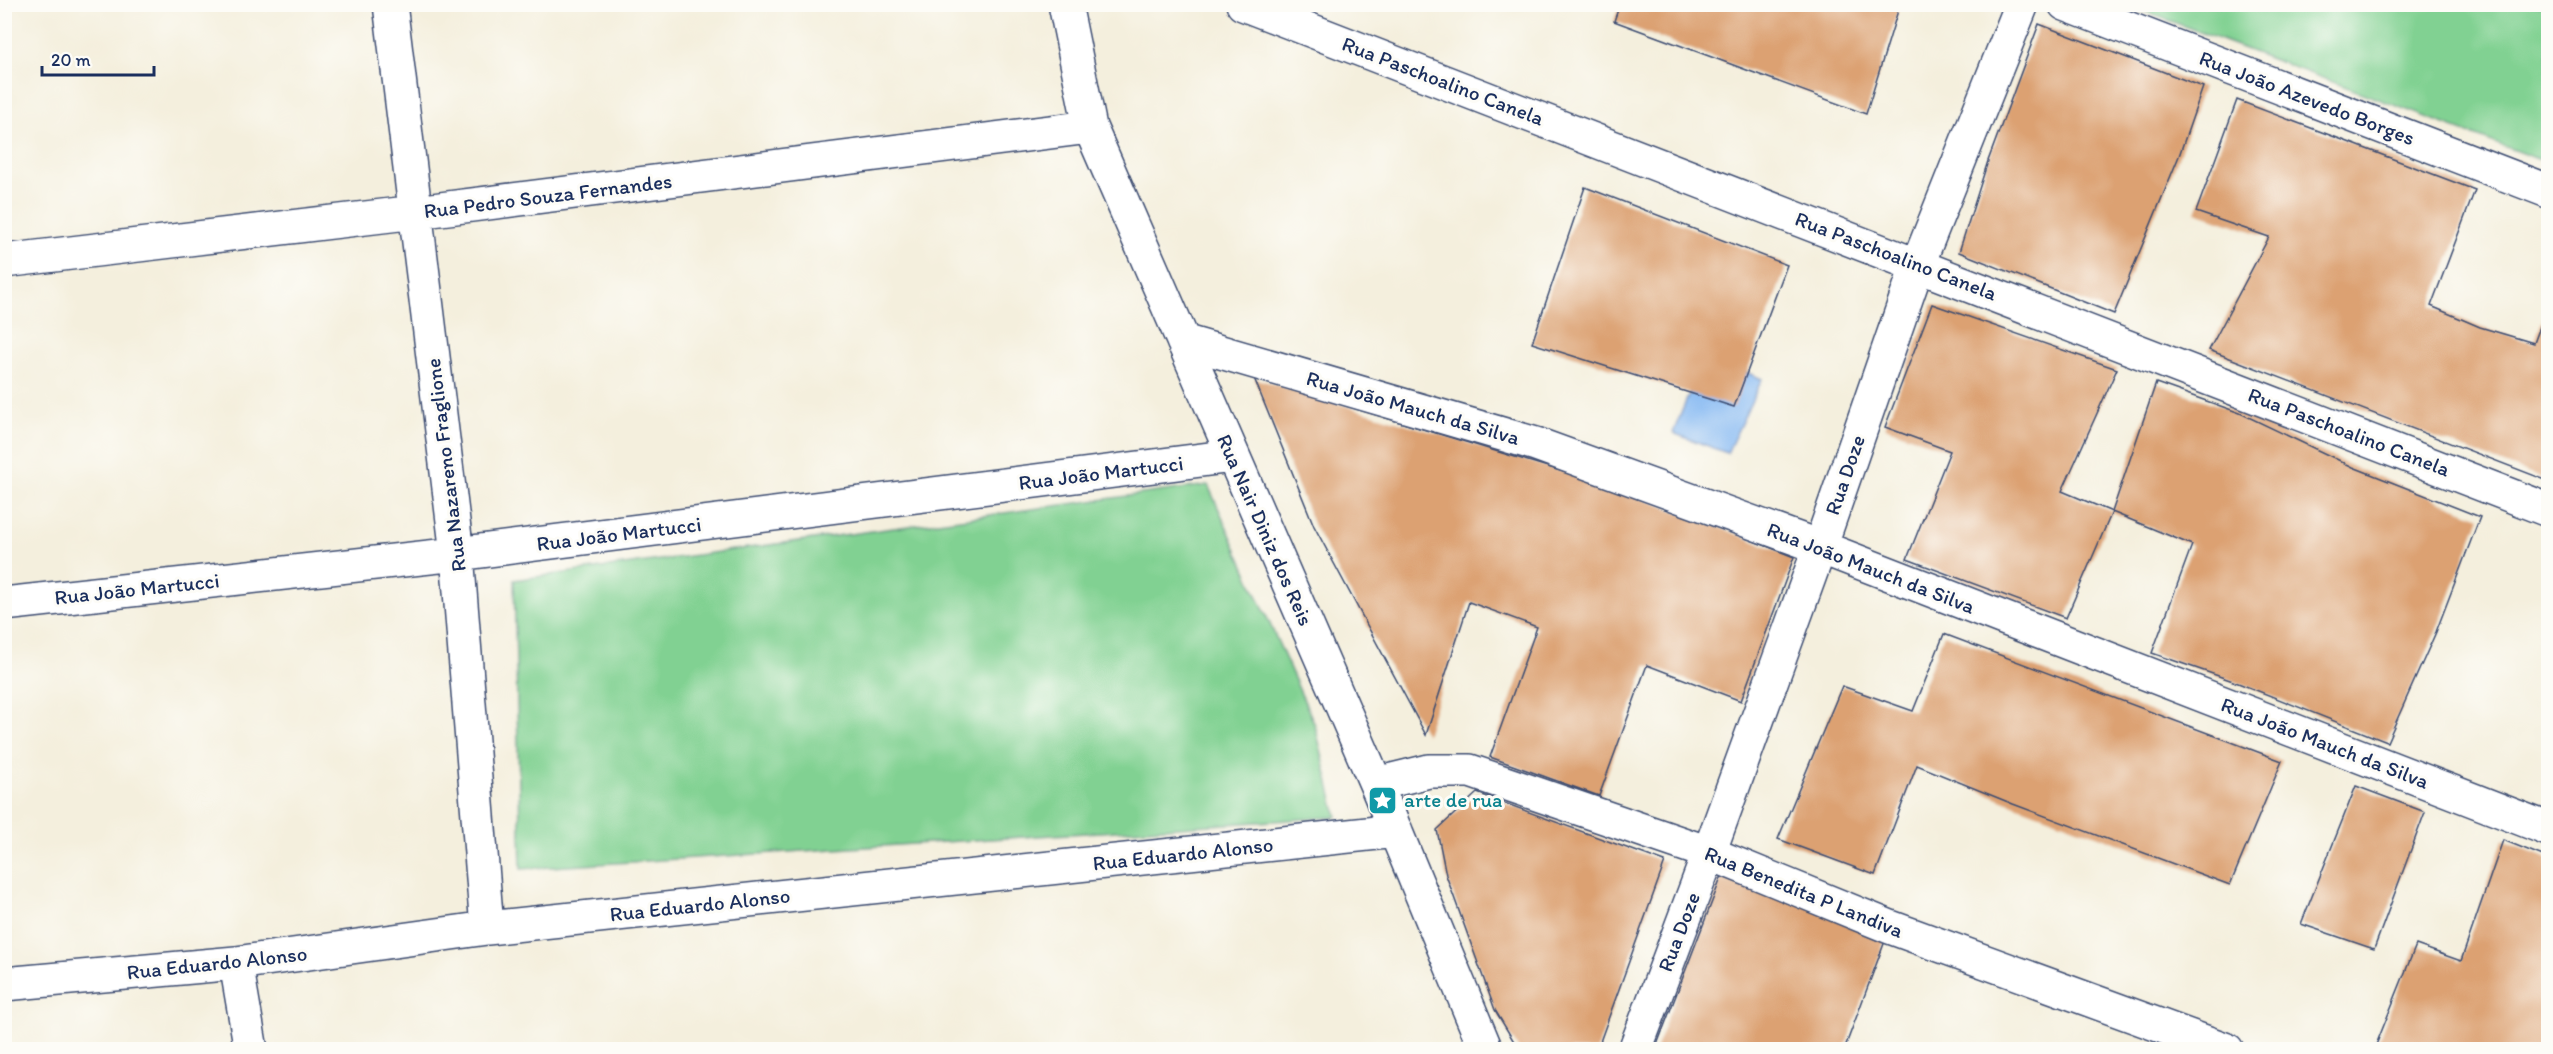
<svg xmlns="http://www.w3.org/2000/svg" width="2553" height="1054" font-family="Itim,sans-serif">
	<style>
		.green { fill: #81d192; stroke: #4e8078; stroke-width: 1.5 }
		.water { fill: #86b9f3; stroke: #5074a8; stroke-width: 1.5 }
		.building { fill: #dca172 }
		.lines { fill: none; stroke-linecap: round; stroke-linejoin: round }
		.street-casing { stroke: #3c4c71; stroke-width: 36 }
		.street { stroke: #fff; stroke-width: 33 }
		.labels { text-anchor: middle; stroke-width: 6; stroke-linejoin: round; paint-order: stroke }
		.street-label { font-size: 21px; fill: #1b2f5e; stroke: #fdfcf7 }
		.culture-label { font-size: 21px; fill: #0d838f; stroke: #fdfcf7; text-anchor: start }
	</style>
	<rect width="100%" height="100%" fill="#fdfcf7"/>
	<filter id="ink" filterUnits="userSpaceOnUse"><feTurbulence type="fractalNoise" baseFrequency=".0167" numOctaves="2"/><feDisplacementMap in="SourceGraphic" scale="12" xChannelSelector="R" yChannelSelector="G"/><feConvolveMatrix kernelMatrix="1 2 1 2 8 2 1 2 1" color-interpolation-filters="sRGB"/></filter>
	<filter id="wash" filterUnits="userSpaceOnUse"><feTurbulence type="fractalNoise" baseFrequency=".008" numOctaves="4" result="noise"/><feDisplacementMap in="SourceGraphic" scale="24" xChannelSelector="R" yChannelSelector="G"/><feGaussianBlur stdDeviation="1.35" result="paint"/><feColorMatrix in="noise" values="0 0 0 0 0 0 0 0 0 0 0 0 0 0 0 0 0 1.4 0 .05"/><feComposite in="paint" operator="in"/></filter>
	<g filter="url(#wash)">
		<rect width="100%" height="100%" fill="#f4efdd"/>
		<path class="green" d="M2128 5H2548V163Z
			M1208 485 1315 725 1337 817 521 869 514 580Z"/>
		<path class="water" d="M1705 355 1762 379 1727 453 1673 433Z"/>
		<g id="blocks">
			<path class="building" d="M1620 4H1900L1866 114 1614 21Z
				M2039 24 2203 87 2179 156 2114 314 1959 252 1988 161Z
				M2237 100 2475 190 2431 306 2480 327 2534 343 2548 305V481L2209 350 2269 237 2196 212Z
				M1585 187 1787 265 1734 407 1532 343Z
				M1932 304 2117 369 2062 491 2112 512 2066 618 1907 559 1950 451 1885 427Z
				M1254 378 1584 478 1696 518 1794 557 1741 701 1647 665 1599 796 1490 757 1537 627 1469 602 1426 735 1314 526Z
				M2156 383 2240 413 2353 467 2480 517 2436 632 2387 742 2233 681 2152 653 2192 545 2112 512Z
				M1944 634 2282 761 2230 885 2013 804 1917 765 1875 875 1778 839 1842 686 1913 711Z
				M2356 786 2425 812 2374 949 2301 924Z
				M1477 793 1665 862 1597 1050H1519L1495 1010 1446 875 1437 830Z
				M2503 840 2548 858V1050H2374L2416 945 2461 961Z
				M1723 873 1888 933 1844 1050H1655Z"/>
		</g>
	</g>
	<g filter="url(#ink)">
		<use href="#blocks" fill-opacity="0" stroke="#3c4c71" stroke-width="1.5"/>
		<g class="lines">
			<defs>
				<path id="street" d="M390 4 457 554 487 928
					M1065 4 1090 127 1376 784 1486 1050
					M1243 4 2548 510
					M2065 4 2548 191
					M4 261 416 212 1090 127
					M1183 341 1536 444 1820 547 2548 829
					M4 604 457 554 1233 456
					M1376 784 1429 771H1470L1709 853 1890 927 2227 1050
					M236 963 251 1050
					M4 984 236 963 487 928 1396 831
					M1635 1050 1709 853 1820 547 1918 264 2022 4"/>
			</defs>
			<use href="#street" class="street-casing"/>
			<use href="#street" class="street"/>
		</g>
	</g>
	<defs>
		<symbol id="sight-square" viewBox="-11 -11 22 22"><rect x="-9" y="-9" width="18" height="18" rx="4" fill="#0f9aa8" stroke="#fdfcf7"/><path d="M0-6L1.8-2.2L6-1.7L2.9 1.2L3.7 5.4L0 3.3L-3.7 5.4L-2.9 1.2L-6-1.7L-1.8-2.2Z" fill="#fff"/></symbol>
	</defs>
	<g fill-rule="evenodd">
		<use href="#sight-square" x="1366" y="784" width="33" height="33"/>
	</g>
	<g class="labels">
		<g class="street-label">
			<text transform="translate(1443 81) rotate(21)" y="7">Rua Paschoalino Canela</text>
			<text transform="translate(2307 98) rotate(21)" y="7">Rua João Azevedo Borges</text>
			<text transform="translate(548 196) rotate(-7)" y="7">Rua Pedro Souza Fernandes</text>
			<text transform="translate(1896 256) rotate(21)" y="7">Rua Paschoalino Canela</text>
			<text transform="translate(1413 408) rotate(16)" y="7">Rua João Mauch da Silva</text>
			<text transform="translate(2349 432) rotate(21)" y="7">Rua Paschoalino Canela</text>
			<text transform="translate(446 465) rotate(-97)" y="7">Rua Nazareno Fraglione</text>
			<text transform="translate(1101 473) rotate(-7)" y="7">Rua João Martucci</text>
			<text transform="translate(1845 475) rotate(-71)" y="7">Rua Doze</text>
			<text transform="translate(1265 530) rotate(66)" y="7">Rua Nair Diniz dos Reis</text>
			<text transform="translate(619 534) rotate(-7)" y="7">Rua João Martucci</text>
			<text transform="translate(1871 568) rotate(21)" y="7">Rua João Mauch da Silva</text>
			<text transform="translate(137 589) rotate(-6)" y="7">Rua João Martucci</text>
			<text transform="translate(2325 743) rotate(21)" y="7">Rua João Mauch da Silva</text>
			<text transform="translate(1183 854) rotate(-6)" y="7">Rua Eduardo Alonso</text>
			<text transform="translate(1804 892) rotate(22)" y="7">Rua Benedita P Landiva</text>
			<text transform="translate(700 905) rotate(-6)" y="7">Rua Eduardo Alonso</text>
			<text transform="translate(1679 932) rotate(-69)" y="7">Rua Doze</text>
			<text transform="translate(217 963) rotate(-6)" y="7">Rua Eduardo Alonso</text>
		</g>
		<g class="culture-label">
			<text x="1404" y="807">arte de rua</text>
		</g>
	</g>
	<rect width="2553" height="1054" fill="none" stroke="#fdfcf7" stroke-width="24"/>
	<path d="M42 66v9h112v-9" fill="none" stroke="#1b2f5e" stroke-width="3"/>
	<text x="51" y="66" font-size="18" fill="#1b2f5e" stroke="#fdfcf7" stroke-width="4.5" paint-order="stroke">20 m</text>
</svg>
